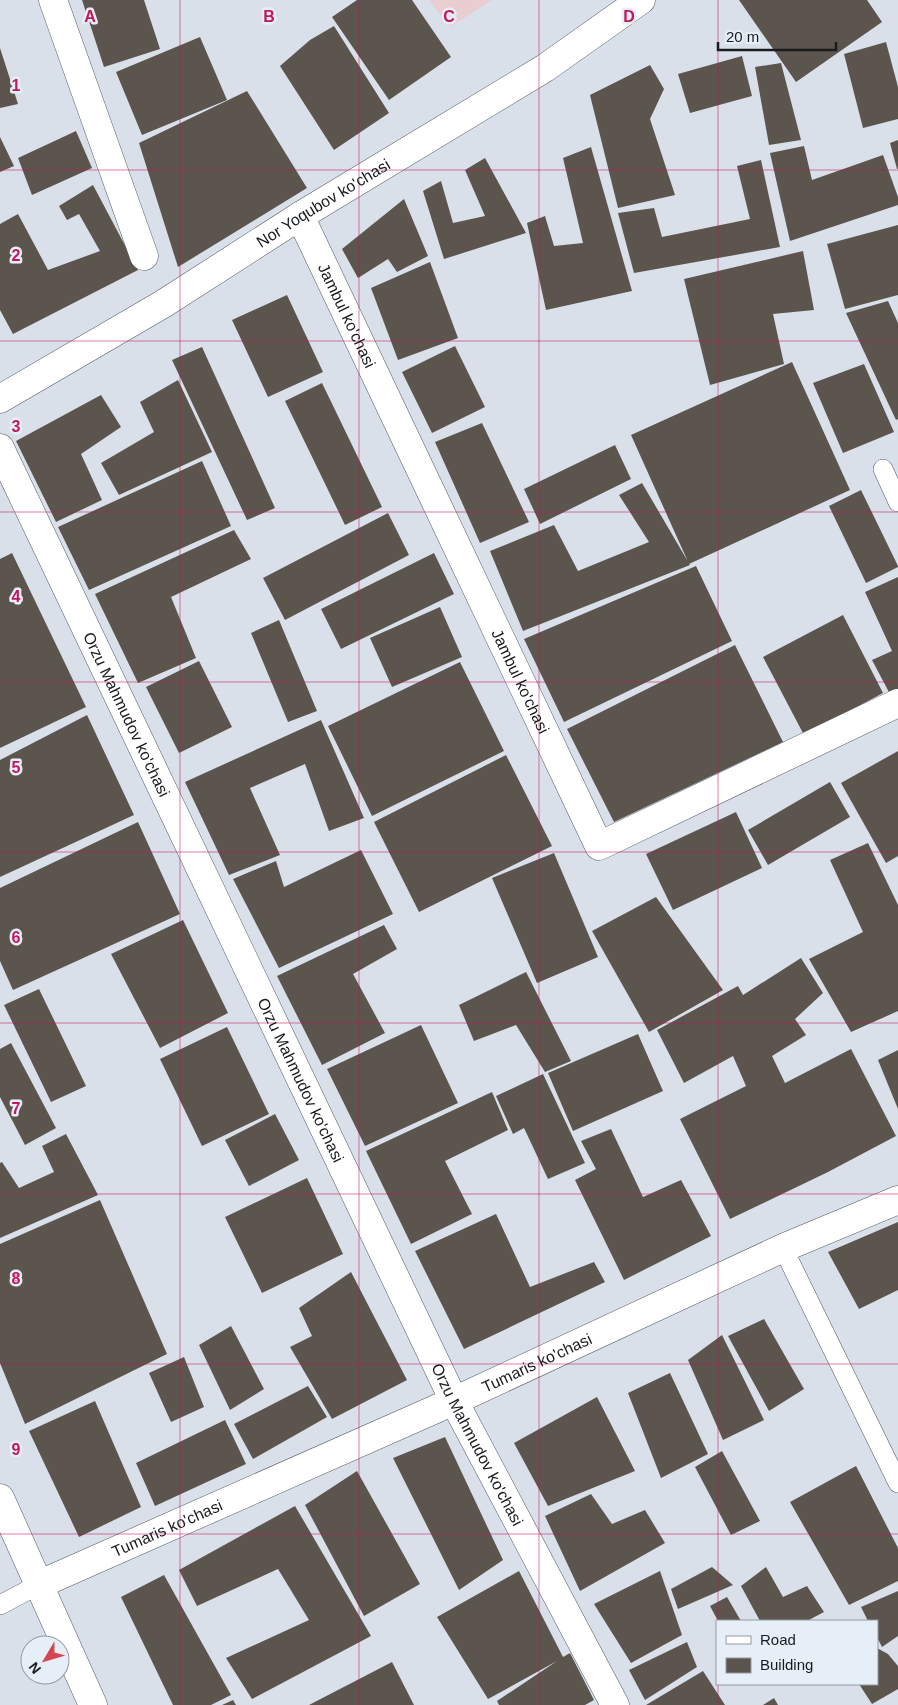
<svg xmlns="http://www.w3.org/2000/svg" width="898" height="1705" font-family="Helvetica,sans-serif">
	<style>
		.education { fill: #e9ced1 }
		.building { fill: #5c554e }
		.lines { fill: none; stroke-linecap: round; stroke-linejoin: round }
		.lane-casing { stroke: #545a62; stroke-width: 20 }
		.street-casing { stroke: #545a62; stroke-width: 29 }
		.secondary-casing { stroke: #545a62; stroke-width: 29 }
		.lane { stroke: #fff; stroke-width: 19 }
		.street { stroke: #fff; stroke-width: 28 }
		.secondary { stroke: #fff; stroke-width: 28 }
		.grid { fill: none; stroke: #c2185b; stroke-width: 1; stroke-opacity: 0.55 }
		.labels { text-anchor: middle; stroke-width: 5; stroke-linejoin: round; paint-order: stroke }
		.street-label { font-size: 16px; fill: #191c1f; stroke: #e6eef7 }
		.grid-label { font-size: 16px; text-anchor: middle; font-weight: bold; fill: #c2185b; stroke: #e6eef7; stroke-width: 5; stroke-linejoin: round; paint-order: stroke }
	</style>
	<rect width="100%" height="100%" fill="#d9e0ea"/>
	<path class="education" d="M429 0H492L450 27Z"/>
	<path class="building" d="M82 0H144L160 49 104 67Z
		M357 0H412L451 57 389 100 332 17Z
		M739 0H867L882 22 796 82Z
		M334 26 389 113 334 150 280 66 310 40Z
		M200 37 227 100 142 135 116 72Z
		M886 42 898 87V119L863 128 844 54Z
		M0 48 18 104 0 108Z
		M742 56 752 96 690 113 678 74Z
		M781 63 801 140 769 145 755 67Z
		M650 65 664 89 650 119 675 195 618 208 590 95Z
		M247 91 307 188 178 267 139 143Z
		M76 131 92 168 32 195 18 158Z
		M0 137 14 166 0 172Z
		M898 140V169H897L890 143Z
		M804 146 812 180 883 155 898 197V205L790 241 770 153Z
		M591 147 632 291 546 310 527 223 545 216 554 246 583 243 563 158Z
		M485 158 526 233 444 259 423 191 441 181 453 223 485 216 465 170Z
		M761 160 780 247 634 273 618 213 654 208 662 237 750 219 737 166Z
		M93 185 138 270 13 334 0 310V224L18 214 48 270 100 251 79 214 67 220 59 206Z
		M404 199 428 256 397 272 388 259 358 278 342 249Z
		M898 225V295L845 309 827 244Z
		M803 251 814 310 773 314 784 364 710 385 684 279Z
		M430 262 458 338 398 360 371 288Z
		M287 295 323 372 268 397 232 320Z
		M888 301 898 323V419L896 420 846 313Z
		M455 346 485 407 432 433 402 372Z
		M202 347 275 508 247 520 172 360Z
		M792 362 850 490 689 564 631 435Z
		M864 364 894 432 843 453 813 383Z
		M178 380 212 452 119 495 101 463 154 432 140 402Z
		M322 383 382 507 345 525 285 401Z
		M101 395 121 427 81 454 102 500 56 522 16 441Z
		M482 423 529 522 480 543 435 442Z
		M615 445 631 479 540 524 524 489Z
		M202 461 231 526 89 590 58 527Z
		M642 483 690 565 523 631 490 551 554 525 578 571 649 542 619 495Z
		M861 490 898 566V567L866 583 829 506Z
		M388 513 409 555 285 620 263 578Z
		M234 530 251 559 171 597 196 658 138 683 95 594Z
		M12 553 86 707 0 748V559Z
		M434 553 454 594 341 649 321 609Z
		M696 566 732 641 564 722 524 639Z
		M898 577V692L891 696 872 660 892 651 865 592Z
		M440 607 462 657 392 687 370 638Z
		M843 615 883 693 804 735 763 657Z
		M279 620 317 711 288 722 251 633Z
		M735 645 783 742 614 822 567 729Z
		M199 661 232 727 179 753 146 687Z
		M460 662 504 751 372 816 328 726Z
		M87 715 134 815 0 877V760Z
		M321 720 364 818 329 831 305 764 250 788 280 855 229 875 185 782Z
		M898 751V856L886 863 841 783Z
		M506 755 552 846 419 912 374 822Z
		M830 782 850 817 768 865 748 830Z
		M736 812 762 868 673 910 646 854Z
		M138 822 180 914 13 990 0 961V888Z
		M868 843 898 905V1011L851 1032 809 959 863 932 830 860Z
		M361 850 393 914 279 968 233 879 276 861 284 887Z
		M554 853 598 957 537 983 492 878Z
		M656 897 723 990 649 1032 592 931Z
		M183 920 228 1013 160 1048 111 954Z
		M384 925 397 949 353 974 385 1033 322 1065 277 976Z
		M801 958 823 993 795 1019 806 1035 772 1056 785 1083 851 1049 896 1136 828 1172 730 1219 680 1119 746 1086 733 1056 684 1083 657 1030 738 986 743 995Z
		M526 972 571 1061 545 1072 516 1025 474 1041 459 1005Z
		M39 989 86 1086 51 1102 4 1005Z
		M421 1025 458 1103 365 1146 327 1069Z
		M227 1027 269 1114 202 1146 160 1059Z
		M638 1034 663 1091 573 1131 548 1073Z
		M11 1043 56 1128 25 1145 0 1097V1049Z
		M898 1050V1109L878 1060Z
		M543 1074 585 1163 548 1179 524 1128 513 1134 496 1096Z
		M492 1092 508 1130 445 1161 472 1214 411 1244 366 1151Z
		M275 1114 299 1160 249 1186 225 1140Z
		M611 1129 643 1197 681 1180 711 1236 624 1280 575 1180 596 1169 581 1141Z
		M66 1134 98 1195 0 1238V1163L2 1162 19 1188 54 1172 42 1146Z
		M307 1178 343 1254 262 1293 225 1217Z
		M100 1200 167 1354 25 1424 0 1363V1244Z
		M496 1214 530 1287 594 1262 605 1282 464 1349 415 1251Z
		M898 1222V1290L859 1309 828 1252Z
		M351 1272 407 1380 332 1419 290 1347 312 1336 299 1308Z
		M764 1319 804 1389 769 1411 728 1336Z
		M231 1326 264 1389 230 1410 199 1345Z
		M722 1335 764 1420 723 1440 688 1360Z
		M184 1357 204 1407 171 1422 149 1373Z
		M670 1373 708 1454 661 1478 628 1393Z
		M308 1386 327 1417 253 1459 234 1424Z
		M597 1397 635 1471 548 1506 514 1443Z
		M95 1401 141 1507 79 1537 29 1431Z
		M225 1420 246 1464 155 1506 136 1463Z
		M445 1437 503 1560 459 1590 393 1458Z
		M722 1451 760 1521 731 1535 695 1467Z
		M856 1466 898 1548V1581L849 1605 790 1502Z
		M357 1471 420 1584 364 1616 305 1505Z
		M591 1494 612 1524 645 1510 665 1543 580 1591 545 1516Z
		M295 1506 371 1636 252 1699 226 1658 309 1620 278 1569 197 1606 179 1570Z
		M712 1567 733 1585 678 1609 671 1589Z
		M766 1567 783 1597 807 1586 824 1612 807 1621H760L741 1586Z
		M519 1571 563 1657 570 1653 594 1700 585 1705H499L497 1701 557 1661 488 1699 437 1617Z
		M660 1571 682 1635 631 1663 594 1604Z
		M164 1575 231 1695 211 1705H173L121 1597Z
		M898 1591V1636L882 1647 877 1637V1621H868L861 1607Z
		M727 1597 741 1621H718L710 1606Z
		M687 1642 697 1667 645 1700 629 1670Z
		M877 1648 888 1654 898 1666V1689L872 1704 859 1684H877Z
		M392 1662 414 1705H309Z
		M703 1671 725 1705H646Z
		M774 1698 778 1705H763Z
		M233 1700 236 1705H222Z"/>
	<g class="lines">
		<defs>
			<path id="lane" d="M883 469 898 502
				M783 1248 898 1483
				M0 1605 38 1585"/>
			<g id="street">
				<path d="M53 0 144 256"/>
				<path id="s1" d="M300 216 599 846 898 703"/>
				<path id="s2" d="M0 448 454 1401 615 1705"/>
				<path id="s3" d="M38 1585 454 1401 783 1248 898 1200"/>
			</g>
			<g id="secondary">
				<path id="s4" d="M0 399 163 304 300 216 545 68 641 0"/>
				<path d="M0 1498 93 1705"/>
			</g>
		</defs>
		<use href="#lane" class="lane-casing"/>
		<use href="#street" class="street-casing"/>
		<use href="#secondary" class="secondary-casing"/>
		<use href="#lane" class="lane"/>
		<use href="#street" class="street"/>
		<use href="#secondary" class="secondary"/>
	</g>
	<path class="grid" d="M180 0V1705M359 0V1705M539 0V1705M718 0V1621M0 170H898M0 341H898M0 512H898M0 682H898M0 852H898M0 1023H898M0 1194H898M0 1364H898M0 1534H898M718 1684V1705"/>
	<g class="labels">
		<g class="street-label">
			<text dy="6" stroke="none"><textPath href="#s4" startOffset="378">Nor Yoqubov ko'chasi</textPath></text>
			<text dy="6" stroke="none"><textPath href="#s1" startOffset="110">Jambul ko'chasi</textPath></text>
			<text dy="6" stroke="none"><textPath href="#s1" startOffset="515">Jambul ko'chasi</textPath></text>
			<text dy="6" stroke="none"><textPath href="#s2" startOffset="295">Orzu Mahmudov ko'chasi</textPath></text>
			<text dy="6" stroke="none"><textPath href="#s2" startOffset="700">Orzu Mahmudov ko'chasi</textPath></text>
			<text dy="6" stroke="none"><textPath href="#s3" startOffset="546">Tumaris ko'chasi</textPath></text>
			<text dy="6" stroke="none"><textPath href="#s2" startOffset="1105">Orzu Mahmudov ko'chasi</textPath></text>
			<text dy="6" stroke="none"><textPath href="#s3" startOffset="141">Tumaris ko'chasi</textPath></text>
		</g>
	</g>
	<g class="grid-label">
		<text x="90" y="22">A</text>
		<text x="269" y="22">B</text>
		<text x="449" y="22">C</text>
		<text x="629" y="22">D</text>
		<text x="16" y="91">1</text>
		<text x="16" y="261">2</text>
		<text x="16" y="432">3</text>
		<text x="16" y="602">4</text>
		<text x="16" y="773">5</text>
		<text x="16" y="943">6</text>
		<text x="16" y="1114">7</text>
		<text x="16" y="1284">8</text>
		<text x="16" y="1455">9</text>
	</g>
	<rect x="716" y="1620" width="162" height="65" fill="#e6eef7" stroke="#949aa1"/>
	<rect x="726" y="1636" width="25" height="8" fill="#ffffff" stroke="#949aa1"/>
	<text x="760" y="1645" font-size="15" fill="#191c1f">Road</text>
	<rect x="726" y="1658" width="25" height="15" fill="#5c554e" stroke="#949aa1"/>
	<text x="760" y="1670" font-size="15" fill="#191c1f">Building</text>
	<g transform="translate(45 1660) rotate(232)"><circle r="24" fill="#e6eef7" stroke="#949aa1"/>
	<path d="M0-4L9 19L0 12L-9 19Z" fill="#d64650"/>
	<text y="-8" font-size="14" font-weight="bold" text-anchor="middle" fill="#191c1f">N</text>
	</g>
	<path d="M718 42v8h118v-8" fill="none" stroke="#191c1f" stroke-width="2.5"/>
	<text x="726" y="42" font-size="15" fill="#191c1f" stroke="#e6eef7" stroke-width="4" paint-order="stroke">20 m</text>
</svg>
